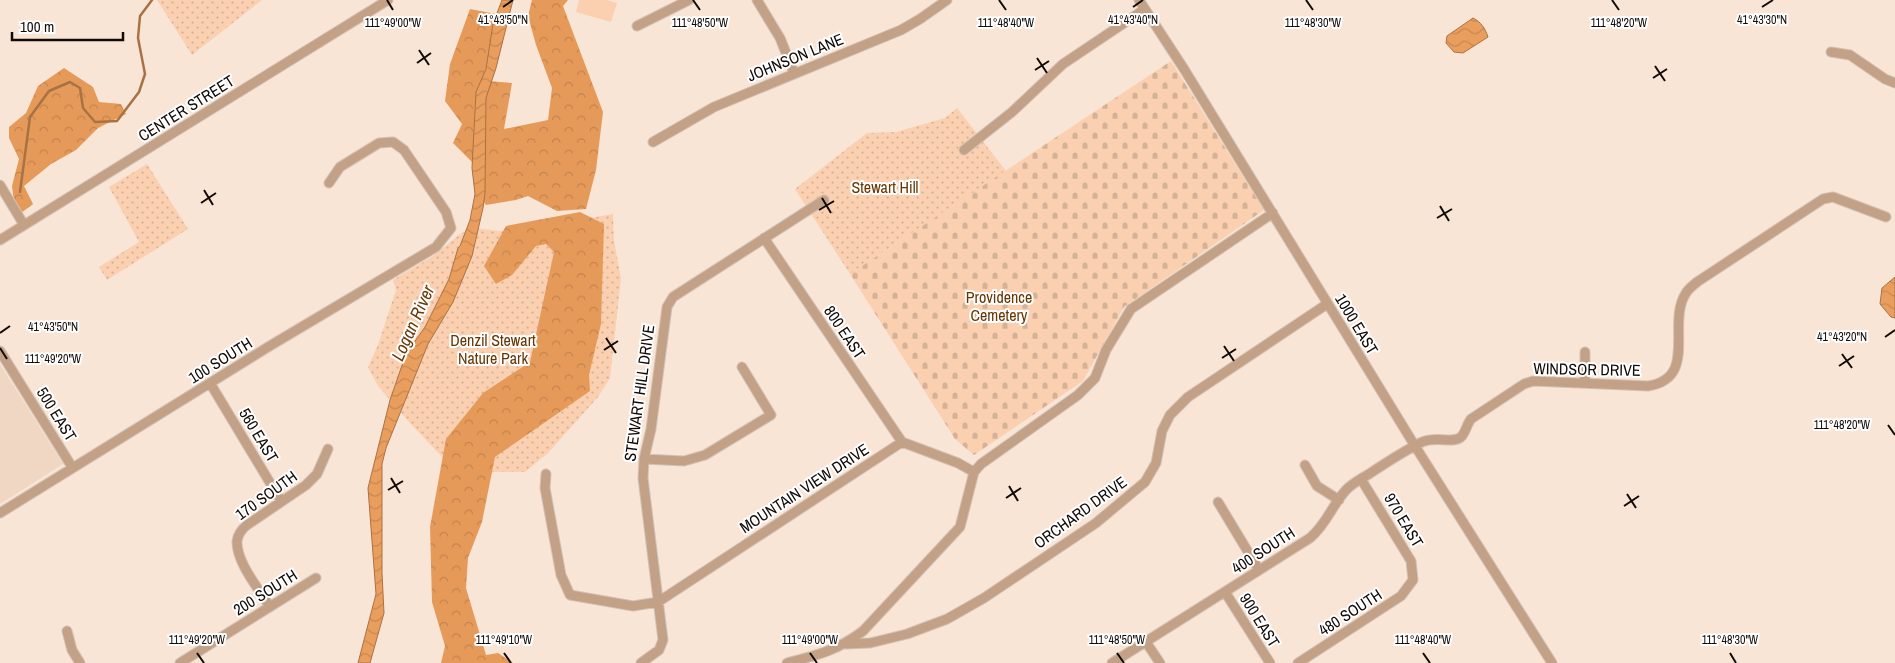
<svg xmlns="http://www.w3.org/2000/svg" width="1895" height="663" font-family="'Archivo Narrow',sans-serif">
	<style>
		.built { fill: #f0d7c3 }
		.green { fill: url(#green-dots) }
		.forest { fill: url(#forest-crowns) }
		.cemetery { fill: url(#cemetery-stones) }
		.pitch { fill: #fad0b0 }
		.water { fill: url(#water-waves); stroke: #a97244 }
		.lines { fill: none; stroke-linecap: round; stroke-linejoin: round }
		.stream { stroke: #a97244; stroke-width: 2.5 }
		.minor-casing { stroke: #d3c2b5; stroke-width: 11 }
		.minor { stroke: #c3a187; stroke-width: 9 }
		.ticks { fill: none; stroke: #110b07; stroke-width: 2 }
		.labels { text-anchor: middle; stroke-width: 4; stroke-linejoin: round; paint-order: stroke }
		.street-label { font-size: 16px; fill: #110b07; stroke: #fff }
		.park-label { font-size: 16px; fill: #663500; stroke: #fff }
		.water-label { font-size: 18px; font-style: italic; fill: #6c3b07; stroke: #fff }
		.ticks-label { font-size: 12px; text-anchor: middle; fill: #110b07; stroke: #fff; stroke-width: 4; stroke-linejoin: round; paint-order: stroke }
	</style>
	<defs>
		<pattern id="green-dots" width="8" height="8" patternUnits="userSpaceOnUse" patternTransform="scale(1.25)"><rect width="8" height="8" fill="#fad0b0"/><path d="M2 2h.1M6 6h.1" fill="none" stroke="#d5b196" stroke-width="1.8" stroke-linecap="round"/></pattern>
		<pattern id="forest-crowns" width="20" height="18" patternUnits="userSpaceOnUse" patternTransform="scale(1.25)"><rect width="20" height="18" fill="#e69a5a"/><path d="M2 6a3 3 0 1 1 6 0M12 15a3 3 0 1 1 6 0" fill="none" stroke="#c4834d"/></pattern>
		<pattern id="cemetery-stones" width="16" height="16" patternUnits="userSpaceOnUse" patternTransform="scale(1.25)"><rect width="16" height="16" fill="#fad0b0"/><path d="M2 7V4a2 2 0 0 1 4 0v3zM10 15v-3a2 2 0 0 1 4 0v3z" fill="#d5b196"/></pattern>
		<pattern id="water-waves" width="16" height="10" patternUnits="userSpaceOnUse" patternTransform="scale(1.25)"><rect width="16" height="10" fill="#ea9e5e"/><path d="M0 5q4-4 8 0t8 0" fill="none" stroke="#c88750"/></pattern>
	</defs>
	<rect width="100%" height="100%" fill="#f8e5d6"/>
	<path class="built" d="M0 364 63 464 0 504Z"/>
	<path class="green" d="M157 0H262L192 55Z
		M957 108 1006 171 850 274 795 189 867 133 896 132 945 118Z
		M147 164 188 229 107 280 99 267 139 242 109 187Z
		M613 214 614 241 621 278 610 378 598 397 548 453 525 472H493L477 480 444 459 410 423 378 386 368 367 378 345 396 290 393 280 433 256 460 234 473 228 510 232Z"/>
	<path class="forest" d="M532 0H568L563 6 603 112 596 170 586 209 557 211 528 196 516 200 486 205 478 194 480 170 453 143 462 124 445 101 450 64 470 9 496 14 488 81 512 83 504 129 548 120 552 88 536 45 528 16Z
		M64 68 93 87 99 102 121 104 126 114 98 128 76 150 51 164 24 186 33 204 21 213 14 202 12 186 19 159 9 138V127L26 113 38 86Z
		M580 212 604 224 601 324 589 375 590 391 495 457 482 522 468 558 466 588 486 655 498 653 513 663H441L445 646 432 602 430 527 446 439 483 393 530 362 554 252 546 244 536 246 512 275 496 284 484 266 506 226Z"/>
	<path class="cemetery" d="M1171 61 1264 210 1124 307 1083 381 974 455 955 439 850 274Z"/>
	<path class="pitch" d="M579 0H607L617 3 611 22 576 12Z"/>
	<path class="water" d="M502 0H513L496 68 486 98 485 193 483 208 472 256 453 302 428 344 386 448 382 464V573L384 613 370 663H358L376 594 368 488 390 400 406 354 425 327 449 279 458 248 460 246 470 220 475 194 472 168 476 92 486 69 493 24Z
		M1473 18C1481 22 1485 28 1488 37L1463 53 1454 52 1446 43 1447 36Z
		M1895 277V318L1891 317 1880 304 1882 288Z"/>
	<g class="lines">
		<path class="stream" d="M20 192 30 117 49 91 70 82 80 88 83 108 95 122 117 121 139 92 145 74 138 38 140 16 152 0"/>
		<defs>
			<path id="minor" d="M757 0 780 38 794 73
				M1139 0 1184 69 1415 446 1552 663
				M637 26 689 0
				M1831 52 1850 55 1885 79 1895 83
				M653 142 714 107 901 30 920 19 947 0
				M964 150 1012 112 1063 64 1145 9
				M0 185 24 225
				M764 238 902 442
				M0 240 388 0
				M0 351 72 467
				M210 383 281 501
				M1585 383V352
				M644 459 684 461 705 455 771 415 742 367
				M1305 465 1317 486 1339 500
				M546 474 545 488 561 575 570 595 633 606 658 602 902 442 958 463 974 472
				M1218 502 1259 570
				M0 513 268 347 436 247 451 228 446 212 404 150 393 142 379 143 340 167 329 183
				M1225 592 1270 663
				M270 607C259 589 236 562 237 541 238 534 242 529 247 525L306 485 317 474 328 449
				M67 631 72 650 80 663
				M1146 642 1160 663
				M846 644 870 643 907 634 947 619 984 598 1096 523 1145 482 1156 463 1162 431 1170 415 1188 397 1327 304
				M180 663 316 578
				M641 663 659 650 663 640 643 478 644 459 651 429 667 307 673 297 824 200
				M787 663C818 655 838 650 863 631L960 527 974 472 981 464 1078 395 1095 378 1106 350 1131 309 1273 213
				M1112 663 1310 538C1327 524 1333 503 1347 489 1353 483 1362 478 1369 474 1387 462 1404 451 1422 442 1437 435 1454 445 1462 436 1466 431 1467 424 1471 419L1524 384 1533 381 1648 386C1699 378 1666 323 1686 293 1688 289 1694 285 1697 282L1823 199 1833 197 1886 217
				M1298 663 1401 596 1413 580 1411 561 1361 479"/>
		</defs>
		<use href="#minor" class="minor-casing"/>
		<use href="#minor" class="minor"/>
	</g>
	<path class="ticks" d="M387 0 393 10M693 0 700 10M999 0 1006 10M1306 0 1313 10M1612 0 1619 10M503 7 513 0M1133 7 1143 0M1762 7 1773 0M419 50 429 65M1037 58 1047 73M417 63 431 53M1655 66 1665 81M1035 70 1049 61M1653 78 1667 69M204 190 213 205M822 198 831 213M201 203 216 193M1440 206 1449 221M819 210 834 201M1437 218 1452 209M0 333 10 326M1885 337 1895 330M606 338 616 353M1224 346 1234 361M0 348 7 359M604 350 618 341M1842 354 1852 368M1222 358 1236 349M1839 366 1854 356M1888 425 1895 435M391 478 400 493M1009 486 1018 501M388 490 403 481M1627 494 1636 508M1006 498 1021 488M1624 506 1639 496M197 653 204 663M504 653 511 663M810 653 817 663M1117 653 1124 663M1423 653 1430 663M1730 653 1736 663"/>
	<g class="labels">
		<g class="street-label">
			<text transform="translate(795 57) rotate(-22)" y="6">JOHNSON LANE</text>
			<text transform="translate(186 108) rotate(-32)" y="6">CENTER STREET</text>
			<text transform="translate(1357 324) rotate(59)" y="6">1000 EAST</text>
			<text transform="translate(845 332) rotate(56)" y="6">800 EAST</text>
			<text transform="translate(220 360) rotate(-32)" y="6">100 SOUTH</text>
			<text transform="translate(1587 369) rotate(1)" y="6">WINDSOR DRIVE</text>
			<text transform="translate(639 393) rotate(-82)" y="6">STEWART HILL DRIVE</text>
			<text transform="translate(57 414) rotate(58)" y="6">500 EAST</text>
			<text transform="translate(259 435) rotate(59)" y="6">560 EAST</text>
			<text transform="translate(804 488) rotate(-33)" y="6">MOUNTAIN VIEW DRIVE</text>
			<text transform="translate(266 495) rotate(-36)" y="6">170 SOUTH</text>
			<text transform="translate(1080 512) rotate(-36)" y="6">ORCHARD DRIVE</text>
			<text transform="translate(1404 520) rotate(59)" y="6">970 EAST</text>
			<text transform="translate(1263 550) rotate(-33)" y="6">400 SOUTH</text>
			<text transform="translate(265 592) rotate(-32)" y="6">200 SOUTH</text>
			<text transform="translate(1350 612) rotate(-33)" y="6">480 SOUTH</text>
			<text transform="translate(1260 620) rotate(58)" y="6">900 EAST</text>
		</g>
		<g class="park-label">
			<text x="885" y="193">Stewart Hill</text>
			<text x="999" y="303">Providence<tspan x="999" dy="18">Cemetery</tspan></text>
			<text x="493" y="346">Denzil Stewart<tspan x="493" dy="18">Nature Park</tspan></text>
		</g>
		<g class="water-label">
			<text transform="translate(413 323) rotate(-66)" y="6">Logan River</text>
		</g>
	</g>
	<g class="ticks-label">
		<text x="503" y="24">41°43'50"N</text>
		<text x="1133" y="24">41°43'40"N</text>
		<text x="1762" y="24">41°43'30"N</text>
		<text x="393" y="27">111°49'00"W</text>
		<text x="700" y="27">111°48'50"W</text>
		<text x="1006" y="27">111°48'40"W</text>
		<text x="1313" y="27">111°48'30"W</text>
		<text x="1619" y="27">111°48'20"W</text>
		<text x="53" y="331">41°43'50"N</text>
		<text x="1842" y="341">41°43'20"N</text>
		<text x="53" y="363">111°49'20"W</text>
		<text x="1842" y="429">111°48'20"W</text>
		<text x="197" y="644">111°49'20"W</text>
		<text x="504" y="644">111°49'10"W</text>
		<text x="810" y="644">111°49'00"W</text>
		<text x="1117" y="644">111°48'50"W</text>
		<text x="1423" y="644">111°48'40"W</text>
		<text x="1730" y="644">111°48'30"W</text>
	</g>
	<path d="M12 32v8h111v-8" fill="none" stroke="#110b07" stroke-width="2.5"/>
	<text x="20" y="32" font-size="15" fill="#110b07" stroke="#ffffff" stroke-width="4" paint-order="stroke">100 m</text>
</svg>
